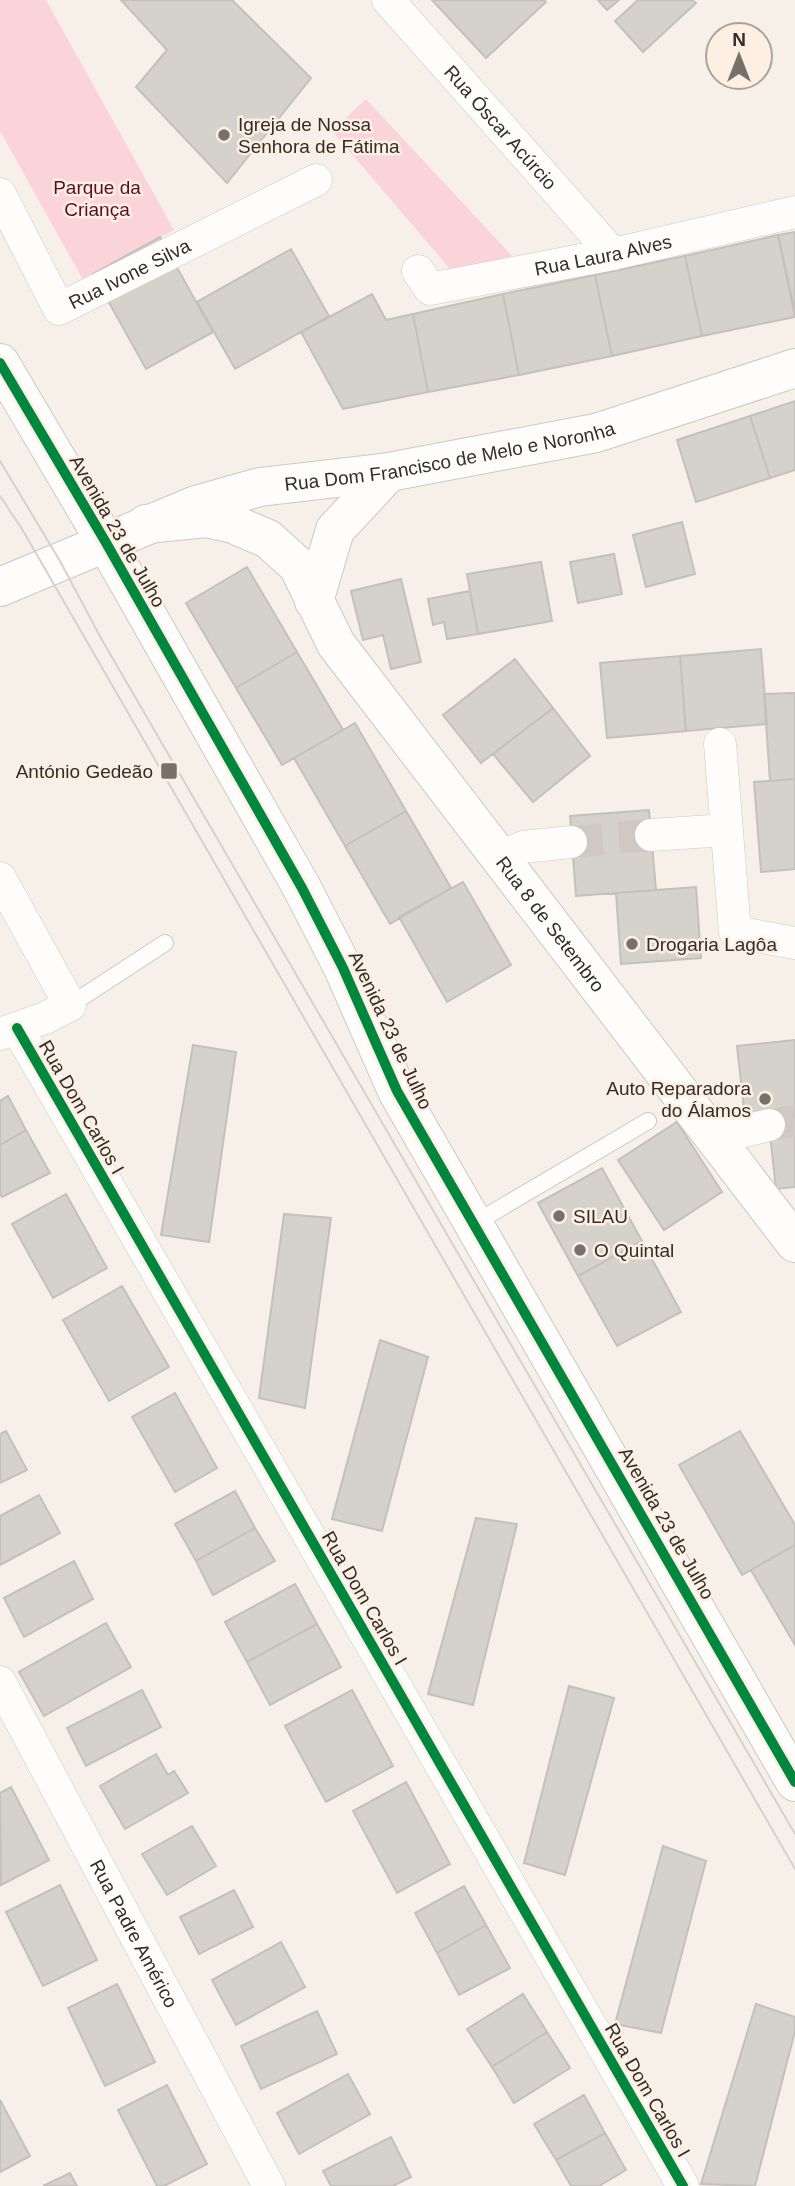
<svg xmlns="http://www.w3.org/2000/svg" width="795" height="2186" font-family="Helvetica,sans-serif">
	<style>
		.green { fill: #fad4d8 }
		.building { fill: #d5d2cc; stroke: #c4c0ba; stroke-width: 2 }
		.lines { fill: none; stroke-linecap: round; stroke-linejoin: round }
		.street-tunnel { stroke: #d0c9c3; stroke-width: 32; stroke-dasharray: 32 16; stroke-linecap: butt }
		.lane-casing { stroke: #cdc8c2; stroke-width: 18 }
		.street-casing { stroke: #cdc8c2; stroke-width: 33 }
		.secondary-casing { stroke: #cdc8c2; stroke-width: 40 }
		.primary-casing { stroke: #cdc8c2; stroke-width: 40 }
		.lane { stroke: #fefdfc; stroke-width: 16 }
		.street { stroke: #fefdfc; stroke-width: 32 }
		.secondary { stroke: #fefdfc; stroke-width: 38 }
		.primary { stroke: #fefdfc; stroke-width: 38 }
		.tram { stroke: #d4d2d0; stroke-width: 2 }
		.cycleway-casing { stroke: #fdf0e3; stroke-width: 15 }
		.cycleway { stroke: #00873e; stroke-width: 10 }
		.poi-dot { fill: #77716c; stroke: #fdf0e3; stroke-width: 2.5 }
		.labels { text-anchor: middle; stroke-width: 5; stroke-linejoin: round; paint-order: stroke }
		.poi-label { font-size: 19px; fill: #322d29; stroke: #fdf0e3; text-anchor: start }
		.street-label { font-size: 19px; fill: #322d29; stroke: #fdf0e3 }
		.park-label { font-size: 19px; fill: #5d0b2a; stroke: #fdf0e3 }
	</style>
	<rect width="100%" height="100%" fill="#f7f0e9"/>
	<path class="green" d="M0 0H46L174 230 83 280 0 131Z
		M366 99 512 256 451 270 332 131Z"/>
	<path class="building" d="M121 0H232L311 78 227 183 136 87 167 50Z
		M432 0H544L546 2 486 58Z
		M598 0H619L607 10Z
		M638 0H692L696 3 643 52 615 21Z
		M795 232V312L778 235Z
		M778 235 795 317 702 336 685 256Z
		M160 237 213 332 146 369 93 274Z
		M291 249 329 316 235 369 197 302Z
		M685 256 702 336 612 356 595 275Z
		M595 275 612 356 519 375 503 294Z
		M372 294 386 320 413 314 428 392 343 409 301 332Z
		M503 294 519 375 428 392 413 314Z
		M795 401V470L770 478 750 416Z
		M750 416 770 478 696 502 677 440Z
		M682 522 695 574 646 587 633 535Z
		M614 554 622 594 578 603 570 562Z
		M541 562 552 621 478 634 467 574Z
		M247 567 297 652 236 688 186 603Z
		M401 579 421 662 391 669 383 635 363 640 351 591Z
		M470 591 478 634 447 639 444 622 433 625 428 599Z
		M761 649 767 724 686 731 680 656Z
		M297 652 343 730 282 765 236 688Z
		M680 656 686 731 607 738 600 663Z
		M515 659 553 708 481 763 443 715Z
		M795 693V779L770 781 764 694Z
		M553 708 590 756 533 802 493 754Z
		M355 723 406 811 345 846 294 758Z
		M795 779V869L761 872 754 782Z
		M649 810 656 890 576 896 570 816Z
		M406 811 451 888 390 924 345 846Z
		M463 882 511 965 447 1002 399 917Z
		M696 887 701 958 621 964 616 893Z
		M795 1040V1113L745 1118 737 1046Z
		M193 1045 236 1052 209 1242 161 1235Z
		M8 1096 26 1130 0 1145V1101Z
		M795 1113V1187L776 1189 768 1116Z
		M677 1122 722 1192 664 1230 618 1160Z
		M26 1130 50 1173 2 1197 0 1194V1145Z
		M602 1168 642 1241 578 1276 538 1203Z
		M66 1194 107 1268 53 1298 12 1224Z
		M284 1214 331 1218 305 1408 259 1398Z
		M642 1241 681 1312 617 1346 578 1276Z
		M122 1286 169 1367 109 1401 63 1320Z
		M380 1340 428 1357 382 1531 332 1519Z
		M175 1393 217 1468 175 1492 132 1417Z
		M6 1431 27 1470 0 1483V1434Z
		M740 1431 795 1525V1545L742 1575 679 1465Z
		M235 1491 255 1528 196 1561 175 1524Z
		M39 1495 60 1533 0 1565V1516Z
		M476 1518 517 1524 473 1705 428 1694Z
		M255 1528 275 1561 213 1595 196 1561Z
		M795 1545V1645L751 1570Z
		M74 1561 93 1599 24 1637 4 1598Z
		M295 1584 317 1624 247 1662 225 1622Z
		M106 1623 131 1667 44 1716 19 1672Z
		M317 1624 341 1667 270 1705 247 1662Z
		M569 1686 614 1698 565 1875 524 1863Z
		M142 1690 161 1727 86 1766 67 1728Z
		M352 1690 393 1766 326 1802 285 1726Z
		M156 1754 168 1775 174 1771 188 1793 125 1829 100 1786Z
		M406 1782 450 1864 397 1893 353 1811Z
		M11 1787 49 1860 1 1885 0 1793Z
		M192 1826 216 1866 167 1895 142 1854Z
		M663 1846 706 1861 661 2033 615 2024Z
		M60 1885 97 1960 43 1986 6 1912Z
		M464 1886 486 1925 437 1953 415 1913Z
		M234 1890 253 1927 199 1954 180 1917Z
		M486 1925 510 1968 459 1995 437 1953Z
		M281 1942 305 1987 236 2025 212 1980Z
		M117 1984 155 2062 105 2086 68 2008Z
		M523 1994 547 2032 492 2067 467 2029Z
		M756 2004 795 2017V2031L755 2186 701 2184Z
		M317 2011 337 2054 261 2089 241 2046Z
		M547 2032 570 2068 514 2103 492 2067Z
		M348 2074 370 2114 299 2154 277 2113Z
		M167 2085 207 2164 164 2186H157L118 2110Z
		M584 2095 605 2133 556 2160 534 2124Z
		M0 2100 30 2156 0 2172Z
		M605 2133 626 2170 599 2186H571L556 2160Z
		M391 2137 411 2177 393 2186H331L323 2171Z
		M70 2173 77 2186H43Z"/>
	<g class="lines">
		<path class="street-tunnel" d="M571 842 651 835
			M769 1125 795 1121"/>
		<defs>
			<path id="lane" d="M70 1005 165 943
				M475 1223 648 1121"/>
			<g id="street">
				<path id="s1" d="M388 0 613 254"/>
				<path id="s2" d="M0 194 59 309 316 180"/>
				<path id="s3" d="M418 271 430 289 613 254 795 212"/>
				<path d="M720 744 735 932 795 943"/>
				<path d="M651 835 726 830"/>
				<path d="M499 858 523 847 571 842"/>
				<path d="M0 878 70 1005 45 1018 0 1034"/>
				<path d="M17 1028 683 2186"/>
				<path d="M715 1138 769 1125"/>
				<path id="s4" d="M0 1682 269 2186"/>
			</g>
			<g id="secondary">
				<path id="s5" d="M146 524 206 518 233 524 268 539 298 566 336 644 795 1243"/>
				<path id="s6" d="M0 587 196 505 260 487 389 472 596 433 795 368"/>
				<path d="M314 601 335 530 389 472"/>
			</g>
			<path id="primary" d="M0 363 105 541 302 888 343 968 397 1091 795 1782"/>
		</defs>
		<use href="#lane" class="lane-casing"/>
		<use href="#street" class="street-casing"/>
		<use href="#secondary" class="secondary-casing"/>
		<use href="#primary" class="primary-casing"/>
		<use href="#lane" class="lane"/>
		<use href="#street" class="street"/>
		<use href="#secondary" class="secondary"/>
		<use href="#primary" class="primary"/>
		<path class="tram" d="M0 461 60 561 102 640 795 1834
			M0 496 22 529 795 1869"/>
		<defs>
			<path id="cycleway" d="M0 363 105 541 302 888 343 968 397 1091 795 1782
				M17 1028 683 2186"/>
		</defs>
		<use href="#cycleway" class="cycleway-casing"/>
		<use href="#cycleway" class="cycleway"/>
	</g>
	<g class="poi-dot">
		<circle cx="224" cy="135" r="7"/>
		<rect x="160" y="762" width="18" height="18" rx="3.5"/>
		<circle cx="632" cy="944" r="7"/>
		<circle cx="765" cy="1099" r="7"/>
		<circle cx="559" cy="1216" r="7"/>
		<circle cx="580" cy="1250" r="7"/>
	</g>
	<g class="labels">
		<g class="poi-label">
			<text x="238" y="131">Igreja de Nossa<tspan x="238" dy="22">Senhora de Fátima</tspan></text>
			<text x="153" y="778" text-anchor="end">António Gedeão</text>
			<text x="646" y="951">Drogaria Lagôa</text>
			<text x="751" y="1095" text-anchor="end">Auto Reparadora<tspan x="751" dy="22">do Álamos</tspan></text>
			<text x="573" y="1223">SILAU</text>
			<text x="594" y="1257">O Quintal</text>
		</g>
		<g class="street-label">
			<text dy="7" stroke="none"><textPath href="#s1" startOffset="170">Rua Óscar Acúrcio</textPath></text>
			<text dy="7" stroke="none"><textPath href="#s3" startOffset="198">Rua Laura Alves</textPath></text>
			<text dy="7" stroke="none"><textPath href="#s2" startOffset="208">Rua Ivone Silva</textPath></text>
			<text dy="7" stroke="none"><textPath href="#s6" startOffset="471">Rua Dom Francisco de Melo e Noronha</textPath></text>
			<text transform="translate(118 531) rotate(60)" y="7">Avenida 23 de Julho</text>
			<text dy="7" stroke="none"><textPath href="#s5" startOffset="606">Rua 8 de Setembro</textPath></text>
			<text transform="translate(391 1030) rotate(65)" y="7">Avenida 23 de Julho</text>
			<text transform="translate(82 1107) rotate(60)" y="7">Rua Dom Carlos I</text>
			<text transform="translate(667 1523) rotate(60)" y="7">Avenida 23 de Julho</text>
			<text transform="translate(365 1598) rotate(60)" y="7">Rua Dom Carlos I</text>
			<text dy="7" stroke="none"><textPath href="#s4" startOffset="285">Rua Padre Américo</textPath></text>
			<text transform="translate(648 2090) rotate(60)" y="7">Rua Dom Carlos I</text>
		</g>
		<g class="park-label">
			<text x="97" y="194">Parque da<tspan x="97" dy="22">Criança</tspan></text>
		</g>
	</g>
	<g transform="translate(739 56)"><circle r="33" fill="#fdf0e3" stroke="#aca299" stroke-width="2"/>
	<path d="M0-5L12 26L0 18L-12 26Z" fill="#77716c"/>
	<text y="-10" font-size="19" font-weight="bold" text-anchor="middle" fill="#322d29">N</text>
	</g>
</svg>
